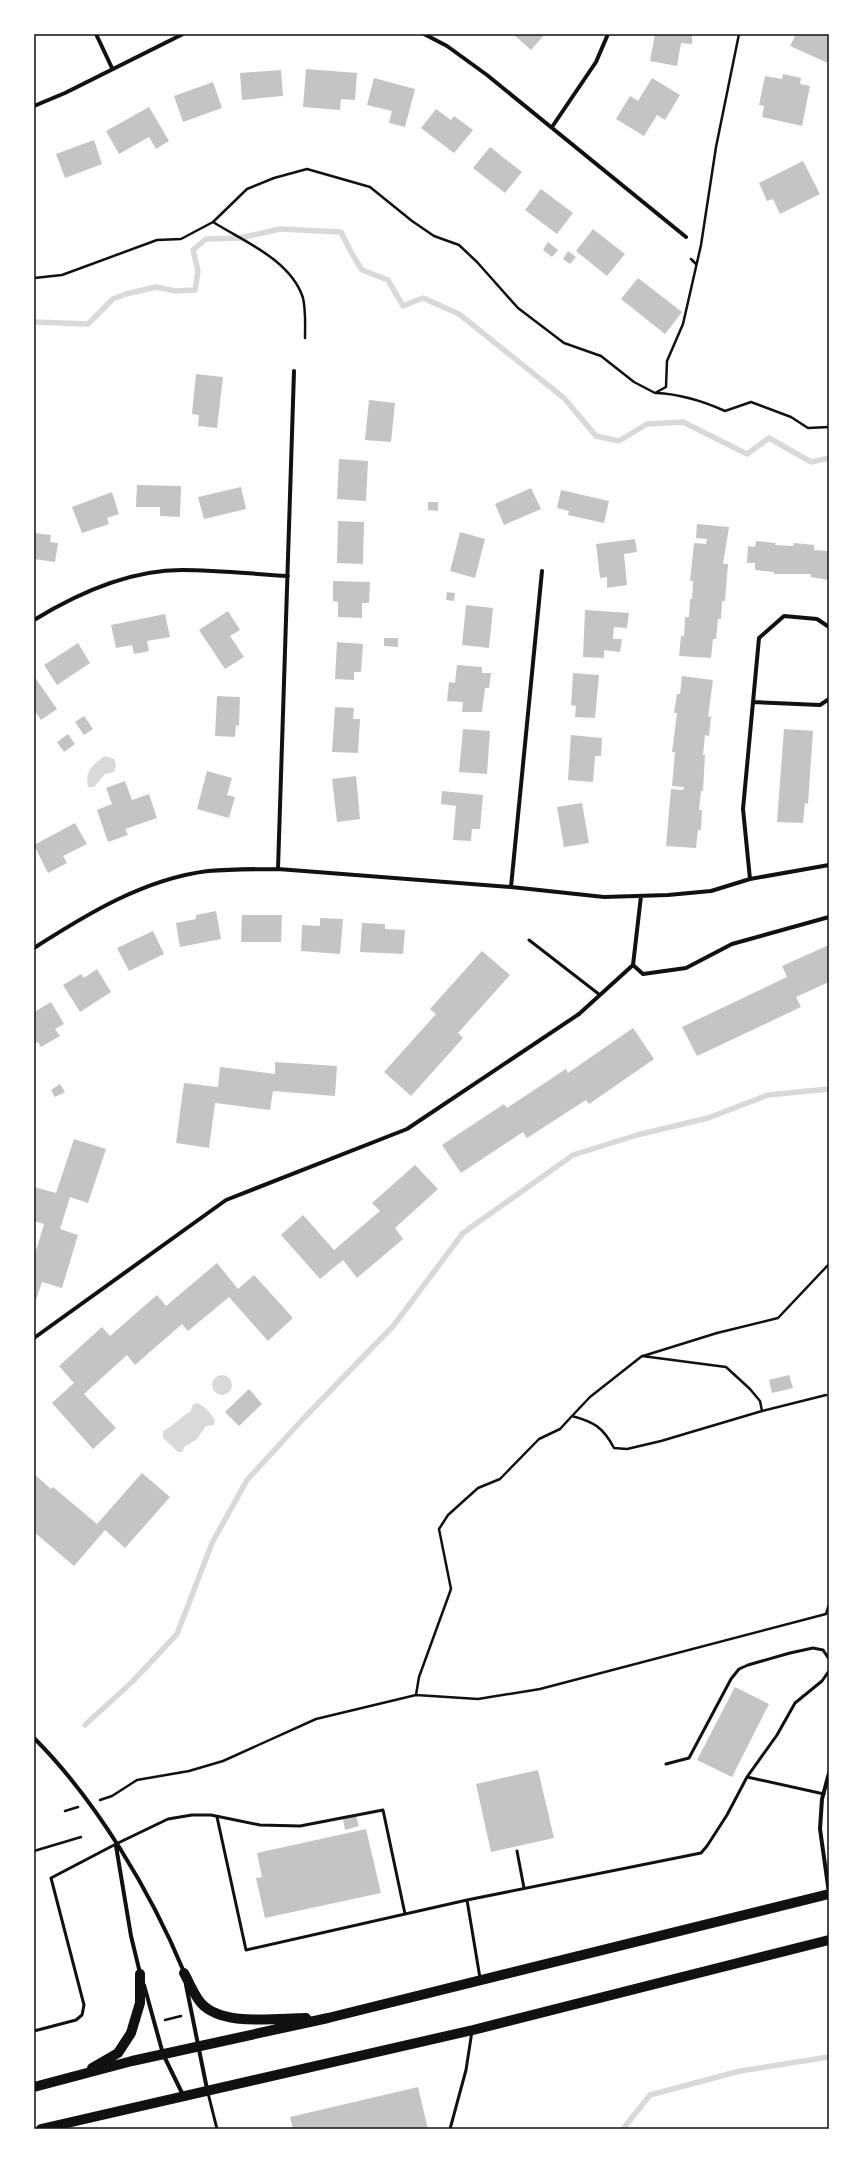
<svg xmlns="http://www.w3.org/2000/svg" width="863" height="2163" font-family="Montserrat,sans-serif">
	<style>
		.water { fill: #d9d9d9 }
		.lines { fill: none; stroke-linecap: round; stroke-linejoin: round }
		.stream { stroke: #d9d9d9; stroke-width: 5.5 }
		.building { fill: #c4c4c4 }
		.path { stroke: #111; stroke-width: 2.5 }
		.service { stroke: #111; stroke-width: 3 }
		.minor { stroke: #111; stroke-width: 4 }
		.primary { stroke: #111; stroke-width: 10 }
		.neatline { fill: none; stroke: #111; stroke-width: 1.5 }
	</style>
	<rect width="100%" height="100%" fill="#fff"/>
	<path class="water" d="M105 756 114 759 116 765 114 772 105 774 94 787H88C85 770 92 765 105 756Z
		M212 1385a10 10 0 1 1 20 0a10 10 0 1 1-20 0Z
		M196 1403C205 1405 210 1413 215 1420L214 1425 206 1426 196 1440 184 1447 182 1452H178L163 1438V1431C174 1426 180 1417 191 1411L192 1406Z"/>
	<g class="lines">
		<path class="stream" d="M34 322 88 324 113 299 126 294 156 287 175 291 195 290 198 271 193 250 206 239 240 238 280 229 341 232 352 254 362 270 388 280 403 306 423 298 459 314 564 398 596 436 619 441 647 424 683 422 747 454 769 438 811 462 829 458
			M85 1725 133 1681 177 1634 212 1543 247 1480 304 1418 394 1325 463 1233 573 1155 637 1135 708 1118 768 1095 829 1089
			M623 2129 650 2095 740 2071 829 2057"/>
	</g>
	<path class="building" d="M513 34H545L531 50Z
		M655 34H692V44L681 43 677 66 650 61Z
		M793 34H829L828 63 790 46 795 36Z
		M306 69 357 73 355 100 341 99 340 110 303 107Z
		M281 70 283 96 242 100 240 73Z
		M783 74 801 78 800 84 810 86 802 126 762 117 764 106 759 105 765 76 782 79Z
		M374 78 415 89 405 127 389 123 392 111 367 105Z
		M652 78 680 95 665 120 657 115 644 136 616 119 630 96 638 101Z
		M213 82 222 108 183 122 174 96Z
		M149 107 169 141 156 149 149 137 119 154 106 131Z
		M436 109 451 120 454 116 473 130 454 153 421 128Z
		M94 140 102 164 65 178 56 154Z
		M490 147 522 172 505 193 473 168Z
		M803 161 820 194 780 214 773 199 767 201 759 183Z
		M541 189 573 213 557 234 525 210Z
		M593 229 625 254 607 276 576 251Z
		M548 242 558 250 552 257 543 250Z
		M568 251 576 257 570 264 563 259Z
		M638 278 682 312 665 334 621 299Z
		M196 374 223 377 217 428 198 426 199 415 192 414Z
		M369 400 395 403 391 442 365 440Z
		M339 459 368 461 366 501 337 499Z
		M137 485 181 486 180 517 160 516V507H136Z
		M241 487 246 509 204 519 198 497Z
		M531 488 541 509 504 525 495 504Z
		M561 490 609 501 604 523 568 515 569 511 557 508Z
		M112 492 119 514 107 518 109 524 82 533 72 507Z
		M428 502H438V511L428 510Z
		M338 521 364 522 363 564 337 563Z
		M697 524 729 527 723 564H728L725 601H722L721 619H718L716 639H713L711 658 679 656 681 636H684L685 617H689L690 599H692L693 581H690L694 543 706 544 707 539 696 538Z
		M460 532 485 539 475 578 450 571Z
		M34 533 51 535 50 542 58 543 55 562 34 559Z
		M635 539 637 552 624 554 627 585 607 588V577L600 578 596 544Z
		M756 541 776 543 775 545 793 546 794 543 814 545V550L829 551V580L811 577V574H774V572L755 570V563H747L748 546 755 547Z
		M333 581 370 582 369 603H362V618L338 617V602L333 601Z
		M447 592 455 593 454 601 446 600Z
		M466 605 493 608 489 648 462 645Z
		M585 610 629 613 627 628 614 627 613 639H622L620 652 604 650V658L583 657Z
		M228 611 240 630 230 636 244 657 225 669 199 630Z
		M165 614 170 637 147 641 149 651 134 654 132 645 116 648 111 625Z
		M384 638H398V647L384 646Z
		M337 642 363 644 361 672H354V680L335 679Z
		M78 643 90 663 57 685 44 665Z
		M457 665 482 667V673H491L489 688H485L482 712H462L463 702 447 701 449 682 455 683Z
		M573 673 599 675 595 718 575 717 576 706 571 705Z
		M34 676 57 709 41 720 34 710Z
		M682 676 713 680 708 717 711 716 709 736 705 735 703 755H705L703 791H701L699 810H702L701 830H698L696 848 666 846 671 789 683 790 684 787 672 786 675 752H672L677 713H674L677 694H680Z
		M217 696 240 697 239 726 236 725 235 737 215 736Z
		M335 707 354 708 353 719H360L358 753 332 752Z
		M84 716 93 729 84 735 75 722Z
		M463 729 490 731 487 774 459 772Z
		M784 729 813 731 808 804 805 803 803 823 777 822Z
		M68 734 75 744 64 752 57 742Z
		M571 735 602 738 601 756H595L593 782 568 780Z
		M207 771 232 778 227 795 235 797 229 818 197 809Z
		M356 776 360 819 337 822 332 779Z
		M125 781 132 800 149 794 157 818 125 829 128 835 108 842 97 810 112 804 106 788Z
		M442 791 483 795 480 829H472L471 841 453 840 456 806 441 804Z
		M582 803 589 843 564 847 557 807Z
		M75 823 87 844 63 856 67 863 48 873 34 845Z
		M216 911 221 939 180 947 176 923 196 919V915Z
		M242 915H282L281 942H241Z
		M320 918 343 919 340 954 301 951 302 925 320 926Z
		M362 923 385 924V929L405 930 403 954 360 952Z
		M153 931 164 954 129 971 117 948Z
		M829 945V982L796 997 801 1007 697 1056 682 1027 787 977 782 966Z
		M482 951 510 975 458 1033 463 1038 411 1096 384 1072 436 1014 430 1009Z
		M97 969 111 992 80 1012 63 985 81 974 84 978Z
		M51 1002 64 1024 55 1029 60 1036 41 1047 38 1042 34 1044V1012Z
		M633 1028 654 1059 589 1104 586 1100 527 1138 523 1132 461 1173 442 1145 504 1104 507 1108 566 1069 568 1073Z
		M275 1062 337 1066 335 1096 273 1091 270 1110 215 1103 209 1148 176 1143 184 1083 218 1087 220 1067 275 1074Z
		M60 1084 65 1092 55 1097 51 1090Z
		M74 1139 106 1149 88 1203 70 1197 60 1229 78 1235 62 1288 42 1282 34 1306V1257L44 1224 34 1221V1187L56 1193Z
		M415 1165 438 1189 395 1228 403 1239 357 1278 343 1260 320 1279 281 1235 303 1215 334 1250 380 1211 372 1203Z
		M217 1263 238 1289 254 1275 293 1318 268 1341 229 1297 188 1331 182 1324 135 1365 127 1355 84 1394 116 1428 93 1449 52 1403 74 1383 59 1366 102 1327 110 1336 157 1295 166 1306Z
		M789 1375 793 1388 772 1393 769 1380Z
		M249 1389 262 1404 239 1426 225 1412Z
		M142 1473 170 1497 125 1548 105 1530 74 1566 34 1532V1474L51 1489 53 1487 97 1524Z
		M735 1687 769 1704 732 1777 697 1760Z
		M538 1770 554 1838 491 1852 476 1784Z
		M356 1816 359 1826 345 1830 343 1819Z
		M366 1829 381 1893 265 1918 256 1878 262 1877 257 1853Z
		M418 2087 428 2129H293L290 2117Z"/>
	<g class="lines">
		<path class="path" d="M213 222C243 241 291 260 303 298 306 311 305 325 305 338
			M691 259 696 264
			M34 278 62 275 157 240 181 239 213 222 247 189 274 178 307 169 370 187 412 221 434 236 459 245 477 262 518 308 564 343 601 356 634 382 655 393 666 387 667 361 683 324 701 245 716 147 739 34
			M656 393C680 394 703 401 725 411L751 402 791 417 808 428 829 427
			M643 1356 717 1333 778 1318 829 1264
			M762 1411 826 1395
			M416 1695 419 1677 451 1589 439 1529 448 1515 478 1488 500 1479 539 1439 560 1429 572 1416C594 1422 603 1427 614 1448L627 1449 661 1441 762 1411 760 1401 750 1389 726 1367 642 1356 590 1397 572 1416
			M100 1800 112 1796 137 1780 189 1771 223 1761 316 1719 416 1695 478 1699 540 1689 826 1614 829 1604
			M65 1811 78 1807
			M34 1851 81 1837
			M165 2020 181 2016"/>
		<path class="service" d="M529 940 600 995
			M666 1764 689 1758 731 1679 739 1669 748 1665 790 1653 813 1648 823 1650 829 1659
			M747 1777 824 1794
			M217 1817 246 1950 467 1900
			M517 1851 524 1888
			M480 1978 467 1900 701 1853 707 1846 727 1815 747 1777 777 1735 795 1703 822 1681 829 1671
			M34 2031 76 2020 82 2015 84 2005 51 1878 116 1844 168 1819 192 1815H211L260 1825 300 1826 383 1810 405 1914
			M208 2093 217 2129
			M450 2129 466 2070 472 2031"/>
		<path class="minor" d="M96 34 112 68
			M424 34 447 46 487 75 686 237
			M34 106 65 93 183 34
			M552 127 596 62 608 34
			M34 620C78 593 129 570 182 570 217 570 253 574 288 576
			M753 702 820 705 829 699
			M278 869 294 371
			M750 879 743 809 759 638 784 616 817 619 829 627
			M511 887 542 571
			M34 948C87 914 144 879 208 871 231 869 254 869 278 869L511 887 604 897 668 895 711 891 750 879 829 865
			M633 965 643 974 686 968 732 944 829 917
			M34 1338 226 1200 407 1129 579 1014 633 965 641 896
			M34 1738C96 1800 151 1892 184 1972
			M116 1846 131 1936 140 1973
			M829 1893 820 1829 822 1799 829 1773
			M144 1985 163 2054 183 2095
			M186 1985 207 2089"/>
		<path class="primary" d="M184 1973C189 1982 194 1995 201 2003 222 2027 277 2018 306 2018
			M92 2068 118 2053 131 2033 140 2003V1974
			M34 2087 132 2061 328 2018 829 1894
			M41 2129 473 2030 829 1940"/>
	</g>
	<rect width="863" height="2163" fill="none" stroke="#ffffff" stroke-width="70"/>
	<rect x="35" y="35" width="793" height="2093" class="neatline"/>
</svg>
